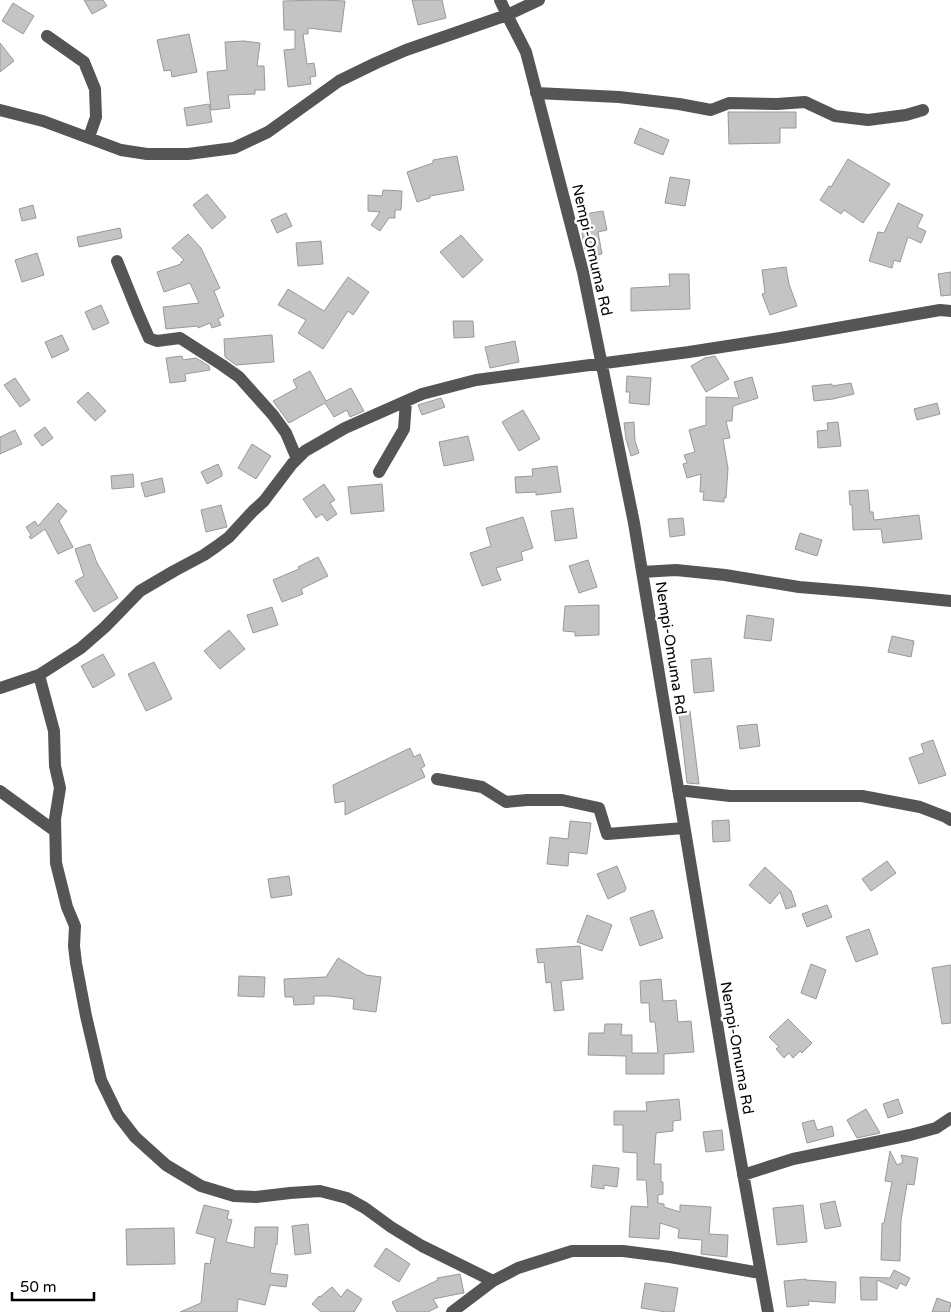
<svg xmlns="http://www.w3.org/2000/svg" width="951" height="1312" font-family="'Varela Round',sans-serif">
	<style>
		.building { fill: #c4c4c4; stroke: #999 }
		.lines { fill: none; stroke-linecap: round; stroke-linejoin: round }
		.minor { stroke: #555; stroke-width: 12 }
		.labels { text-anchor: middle; stroke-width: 5; stroke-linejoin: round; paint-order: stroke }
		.street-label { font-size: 15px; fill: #000; stroke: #fff }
	</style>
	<rect width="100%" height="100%" fill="#fff"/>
	<path class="building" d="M84 0H103L107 6 92 14Z
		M321 0 345 1 341 32 308 28V34H303L307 64 314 63 316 76 310 77 311 84 288 87 284 50 295 49V30H284L283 1Z
		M412 0H442L446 18 418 25Z
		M13 3 34 16 23 34 2 21Z
		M189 34 197 72 172 77 171 70 164 71 157 40Z
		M244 41 260 43 257 66H264L265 90H255V94L228 95 230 108 211 110 207 72 227 70 225 42Z
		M0 43 14 61 0 72Z
		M209 104 212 122 187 126 184 108Z
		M728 112H796V128H780V143L729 144Z
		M640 128 669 140 663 155 634 143Z
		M457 156 464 190 430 196V198L417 202 407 172 433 163V160Z
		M848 159 890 184 863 223 844 210 841 214 820 200 829 186 831 187Z
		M670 177 690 180 685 206 665 203Z
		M383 190 402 191 401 210H395V218H389L380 231 371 225 380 212 368 211V195L382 196Z
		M207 194 226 217 212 229 193 205Z
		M898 203 923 215 917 227 926 231 921 243 908 237 900 262 894 260 892 268 869 261 878 232 884 233Z
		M33 205 36 218 22 221 19 209Z
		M603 211 607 230 598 232 602 254 587 257 583 239 579 215Z
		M286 213 292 226 277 233 271 220Z
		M120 228 122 238 79 247 77 237Z
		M188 234 201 248 220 288 214 291 224 316 218 319 221 325 212 328 210 323 198 328V326L166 329 163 307 199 303 190 283 164 292 157 272 181 264V262L184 260 172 248Z
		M461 235 483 260 463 278 440 252Z
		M321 241 323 264 298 266 296 243Z
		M37 253 44 275 22 282 15 260Z
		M786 267 789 284 797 306 770 315 762 294 765 293 762 270Z
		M951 272V295L941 296 938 274Z
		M669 274H689L690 309 631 311V288L670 286Z
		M348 277 369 292 353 315 348 311 323 349 298 333 306 320 278 305 288 289 324 311Z
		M101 305 109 323 93 330 85 312Z
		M453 321H473L474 337 454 338Z
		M62 335 69 350 52 358 45 342Z
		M272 335 274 362 236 365 225 357 224 339Z
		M515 341 519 362 490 368 485 347Z
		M182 356 183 360 196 358 209 366 210 370 185 374 186 381 170 383 166 358Z
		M715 356 729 379 706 392 691 366 705 358Z
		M310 371 326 401 351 388 364 411 350 417 347 410 334 417 325 403 289 423 273 401 297 388 293 380Z
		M627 376 651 378 649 405 629 403 630 392H626Z
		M752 377 758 398 733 406 732 421H726L730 438 723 439 728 468 726 498H724V502L703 500 704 492H700L701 474 687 478 683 464 687 463 684 455 695 452 689 430 706 425V397L739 398 734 382Z
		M15 378 30 400 20 407 4 385Z
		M851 383 854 394 833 399 814 401 812 386 832 384V386Z
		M88 392 106 411 95 421 77 402Z
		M441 398 445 407 422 415 418 405Z
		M937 403 940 414 917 420 914 409Z
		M523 410 540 439 519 451 502 422Z
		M634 422 635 441 639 453 631 456 626 439 624 423Z
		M838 422 841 446 818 448 817 431 828 430 827 423Z
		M45 427 53 438 42 446 34 435Z
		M15 430 22 444 0 454V437Z
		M468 436 474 460 444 466 439 442Z
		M252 444 271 456 256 479 238 468Z
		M218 464 222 473V476L207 484 201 472Z
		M557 466 561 492 536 495V492L516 493 515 477 533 476 532 469Z
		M133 474 134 487 112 489 111 476Z
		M162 478 165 492 145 497 141 483Z
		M324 484 335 500 330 503 337 514 327 521 322 514 316 518 303 499Z
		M382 484 384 511 351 514 348 487Z
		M868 490 870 512H873L874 520 919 515 922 539 883 543 881 529 853 530 852 505H850L849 491Z
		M58 503 67 511 59 521 73 547 58 554 45 529 31 539 29 537 31 535 26 527 35 521 38 526Z
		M221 505 227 527 206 532 201 510Z
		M573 508 577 538 555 541 551 511Z
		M523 517 533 548 521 552 523 560 496 568 501 580 482 586 470 553 491 546 486 528Z
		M683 518 685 535 670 537 668 519Z
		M800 533 822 540 817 556 795 549Z
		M90 544 97 563 118 598 94 612 75 581 84 576 75 549Z
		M318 557 328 576 301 589 303 594 282 602 273 580 299 569 298 567Z
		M588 560 597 587 579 593 569 566Z
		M599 605V635L575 636V632L563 631 565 606Z
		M272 607 278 625 253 633 247 615Z
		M747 615 774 619 771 641 744 638Z
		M229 630 245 649 220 669 204 651Z
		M892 636 914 641 911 657 888 652Z
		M103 654 115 675 93 688 81 666Z
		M711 658 714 691 694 693 691 660Z
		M154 662 172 699 146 711 128 674Z
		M690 711 699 784 687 783 679 713Z
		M757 724 760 746 740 749 737 726Z
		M933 740 946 775 919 784 909 758 924 753 921 744Z
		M410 748 414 757 420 754 425 766 421 768 425 777 345 815V801L335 803 333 785Z
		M729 820 730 841 713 842 712 821Z
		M570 821 591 823 587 854 569 852 568 866 547 864 550 837 568 839Z
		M887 861 896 873 871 891 862 879Z
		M617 866 626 888 625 891 608 899 597 874Z
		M765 867 791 891 796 906 786 909 780 892 770 904 749 885Z
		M289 876 292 895 271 898 268 879Z
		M827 905 832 917 807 927 802 914Z
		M653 910 663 938 640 946 630 918Z
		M587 915 612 925 602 951 577 942Z
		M869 929 878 954 856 962 846 937Z
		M580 946 583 979 561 981 564 1010 554 1011 551 982 546 983 544 962 538 963 536 949Z
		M338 958 366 975 381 977 376 1012 353 1009 354 999 330 996H314V1004L294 1005 293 997H285L284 979 326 977Z
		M811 964 826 970 816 999 801 993Z
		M951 965V1023L942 1024 932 968Z
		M239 976 265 977 264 997 238 996Z
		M661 979 663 1001 676 1000 678 1022 691 1021 694 1052 664 1054V1074H626V1056L588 1055 589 1033H604L605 1024H622L621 1035H632V1053H658L655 1022H650L649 1003H641L640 981Z
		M788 1019 812 1043 802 1053 800 1051 793 1058 789 1053 784 1058 776 1049 779 1047 769 1037Z
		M679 1099 681 1120 673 1121V1131L656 1133 654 1164H661V1182H663V1194L658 1195V1203L664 1204V1207L680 1212V1205L711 1207 709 1234 728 1235 727 1257 701 1254 702 1240 678 1238 679 1229 660 1223 659 1239 629 1237 631 1206 648 1207 646 1180H637V1153L623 1152V1125H614V1111H647L646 1102Z
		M898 1099 903 1113 888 1118 883 1104Z
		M866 1109 880 1133 857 1138 847 1120Z
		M814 1120 817 1130 832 1126 834 1136 807 1143 802 1123Z
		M722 1130 724 1150 706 1152 703 1132Z
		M890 1151 897 1165 903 1162 901 1155 918 1158 914 1185 907 1184 901 1220 900 1261 881 1260 882 1223H884L892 1182 885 1181Z
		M593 1165 619 1168 617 1187 604 1185V1189L591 1187Z
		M835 1201 841 1226 825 1229 820 1204Z
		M204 1205 229 1211 227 1219 232 1220 226 1242 254 1248 255 1227H278L277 1245 276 1244 270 1273 288 1275 286 1287 270 1285 265 1305 238 1299 237 1312H180L201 1303 205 1263 210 1264 215 1238 196 1233Z
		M803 1205 807 1242 777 1245 773 1208Z
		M308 1224 311 1253 295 1255 292 1226Z
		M174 1228 175 1264 127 1265 126 1229Z
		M386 1248 410 1264 399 1282 374 1266Z
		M894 1270 910 1278 906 1286 900 1283 897 1289 877 1280V1300H861L860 1277 890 1278Z
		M460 1274 464 1293H463L433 1299 438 1307 428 1312H397L392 1302 438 1280 437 1278Z
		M806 1279V1280L836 1282 835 1303 808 1301 809 1305 787 1307 784 1281Z
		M645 1283 678 1288 674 1312H666L641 1308Z
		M332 1287 341 1297 347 1289 362 1299 354 1312H321L312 1304 319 1296 320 1297Z
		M937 1298 951 1303 949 1312H932Z"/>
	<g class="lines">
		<path class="minor" d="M500 0 507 15 526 52 583 272 634 523 728 1090 768 1312
			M47 36 84 62 95 89 96 117 89 137
			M536 93 619 97 679 104 711 110 729 103 777 104 805 102 835 116 868 120 906 115 923 110
			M0 110 43 121 121 150 147 154H188L234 148 268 132 339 81 376 63 406 50 507 15 539 0
			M117 261 138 313 149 338 157 341 180 338 222 365 239 377 273 415 286 433 297 459
			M379 472 404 429 406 401
			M642 572 676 570 725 575 799 587 871 593 951 601
			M39 675 54 731 55 766 60 788 55 819 56 863 67 907 75 926 74 946 76 963 86 1016 101 1080 118 1115 135 1137 166 1165 201 1186 234 1196 256 1197 290 1193 320 1191 347 1198 365 1208 391 1227 422 1246 493 1281
			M0 688 39 675 81 648 105 627 140 591 174 571 204 555 217 546 229 537 253 511 264 501 292 464 305 451 345 428 422 394 476 380 689 352 786 337 940 310 951 311
			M437 779 482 787 506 802 527 800H562L599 808 607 834 684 828
			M678 790 730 796H862L920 807 946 817 951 820
			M0 791 55 831
			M743 1175 793 1159 910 1135 936 1128 951 1118
			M452 1312 493 1281 518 1268 572 1251H623L670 1257 760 1273"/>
	</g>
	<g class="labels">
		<g class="street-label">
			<text transform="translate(592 250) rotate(77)" y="5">Nempi-Omuma Rd</text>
			<text transform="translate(671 648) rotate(81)" y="5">Nempi-Omuma Rd</text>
			<text transform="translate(737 1048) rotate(80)" y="5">Nempi-Omuma Rd</text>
		</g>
	</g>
	<path d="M12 1292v8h82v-8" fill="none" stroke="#000000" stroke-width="2.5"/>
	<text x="20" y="1292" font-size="15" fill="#000000" stroke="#ffffff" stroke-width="4" paint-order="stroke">50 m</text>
</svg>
